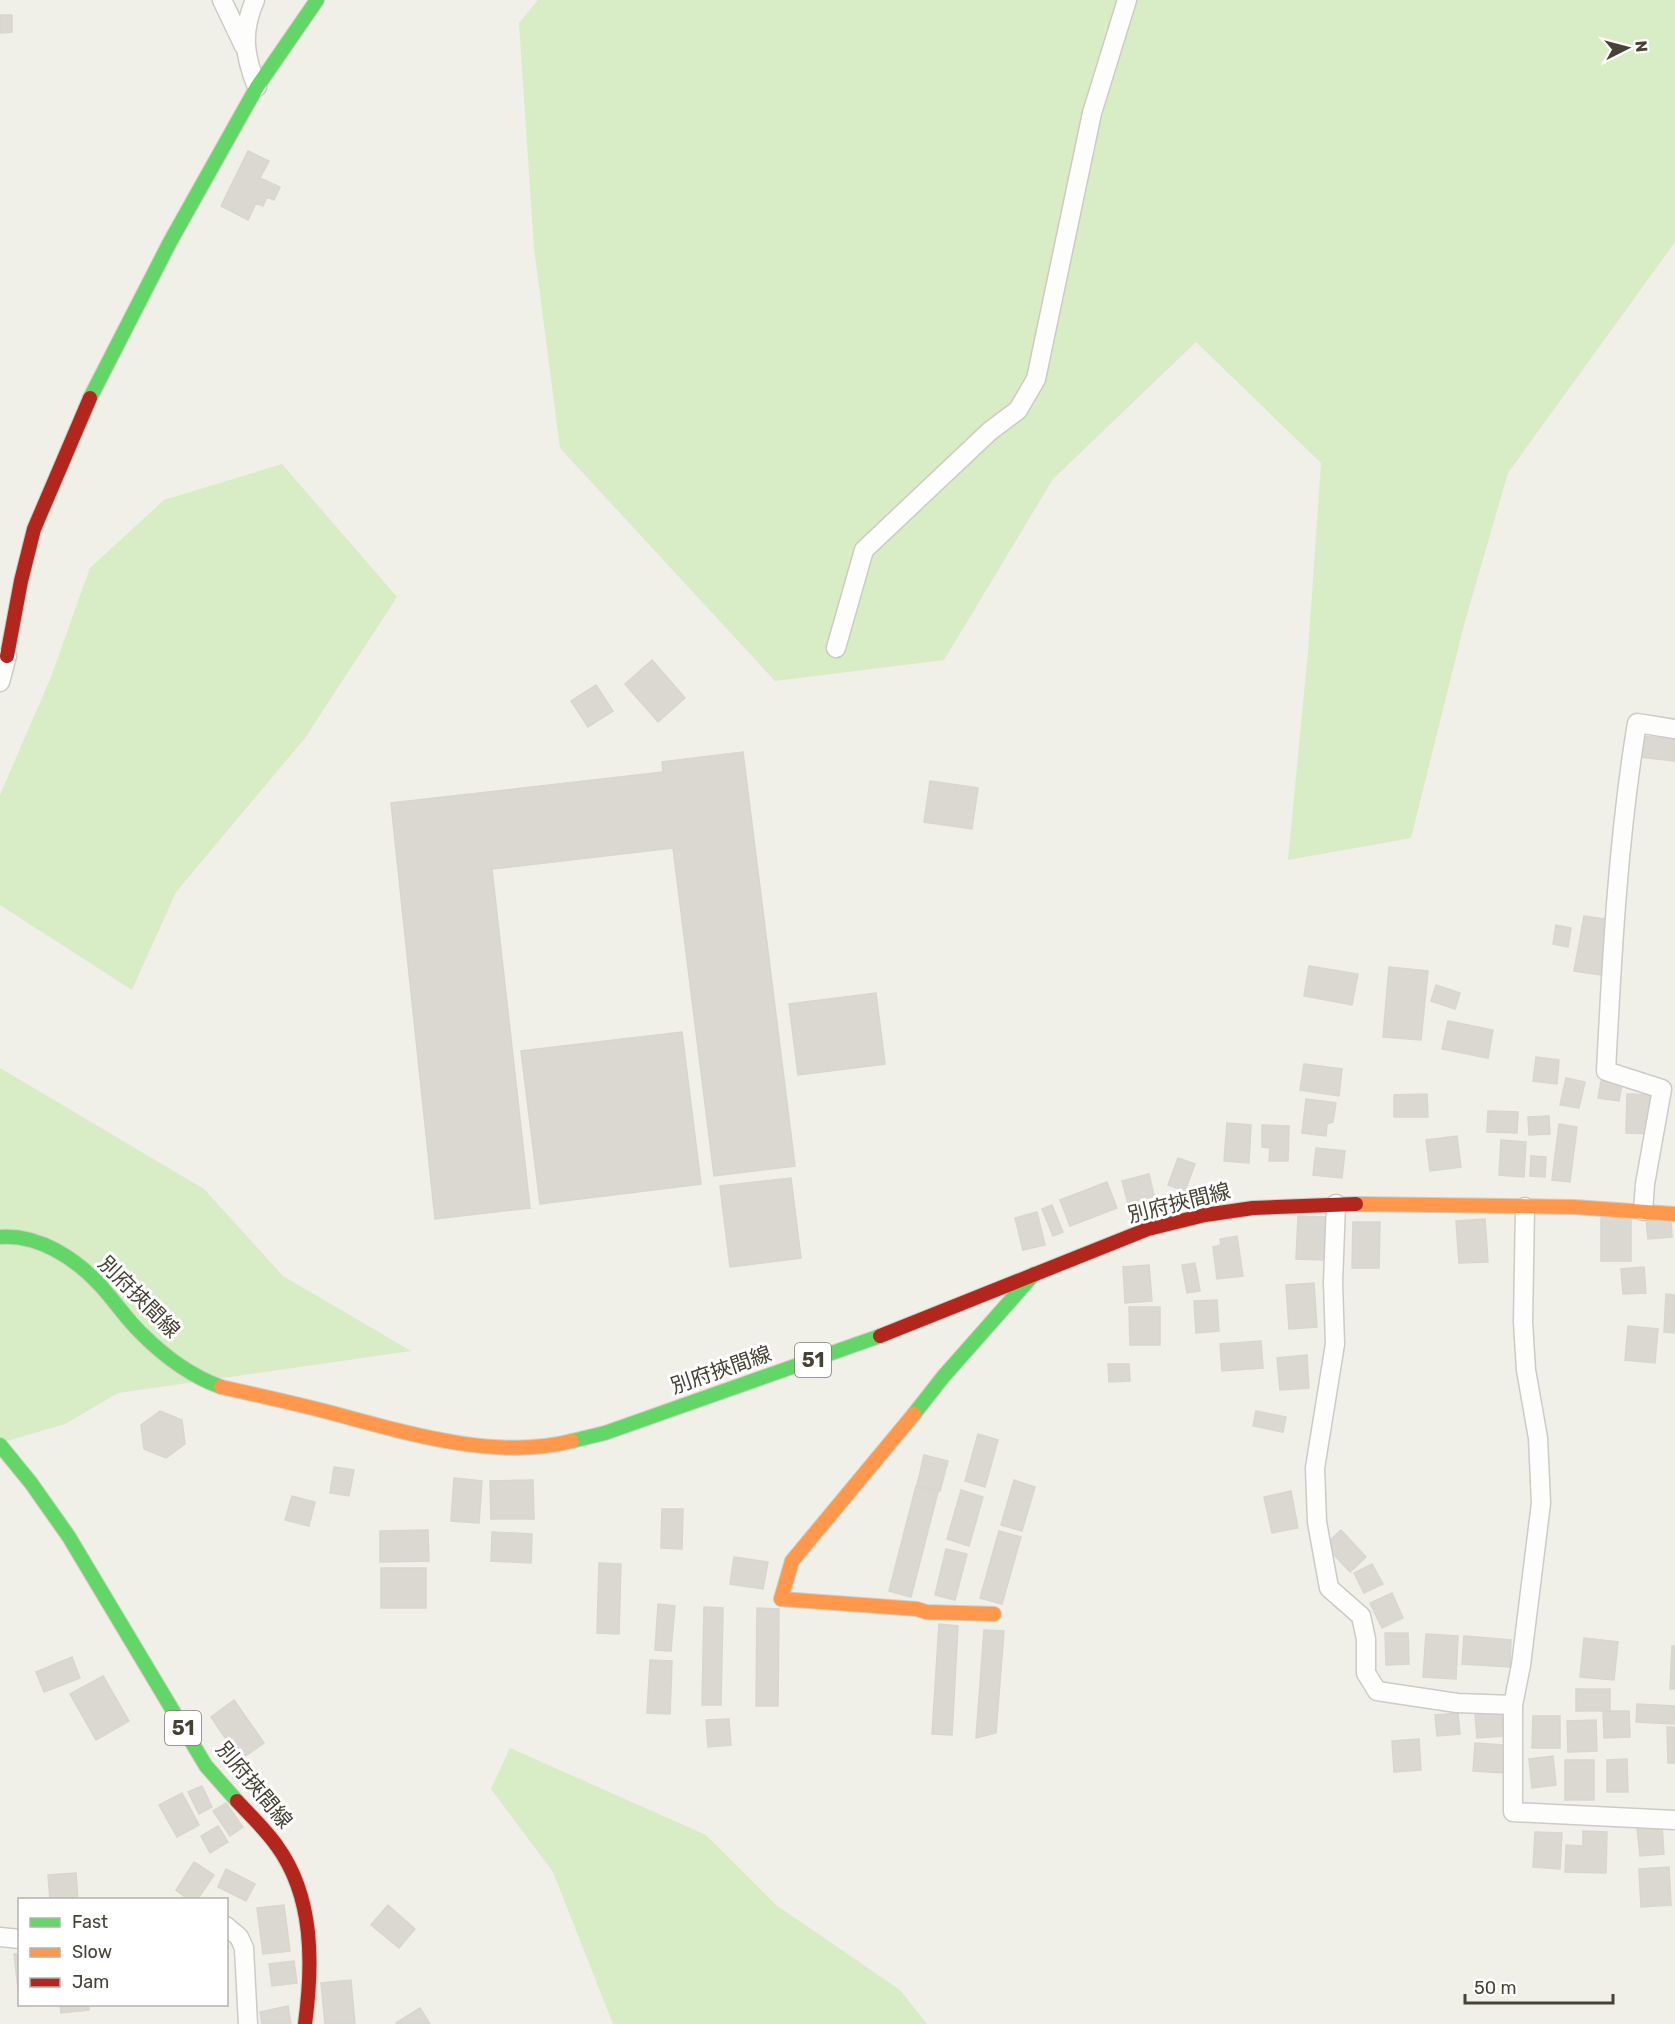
<svg xmlns="http://www.w3.org/2000/svg" width="1675" height="2024" font-family="Rubik,'Noto Sans JP',sans-serif">
	<style>
		.green { fill: #d8ecc6 }
		.building { fill: #dad8d1; stroke: #d8d6ce; stroke-width: 1.5 }
		.lines { fill: none; stroke-linecap: round; stroke-linejoin: round }
		.street-casing { stroke: #cccbc4; stroke-width: 21 }
		.fast-casing { stroke: #d0cebf; stroke-width: 16 }
		.slow-casing { stroke: #d0cebf; stroke-width: 16 }
		.jam-casing { stroke: #d0cebf; stroke-width: 16 }
		.street { stroke: #fdfdfc; stroke-width: 18 }
		.fast { stroke: #63d668; stroke-width: 14 }
		.slow { stroke: #ff974d; stroke-width: 14 }
		.jam { stroke: #b3261e; stroke-width: 14 }
		.labels { text-anchor: middle; stroke-width: 6; stroke-linejoin: round; paint-order: stroke }
		.shield { fill: #fff; stroke: #7e7b71; stroke-width: 1.5 }
		.shield-label { font-size: 20px; font-weight: bold; fill: #464234 }
		.street-label { font-size: 21px; fill: #464234; stroke: #fff }
	</style>
	<rect width="100%" height="100%" fill="#f0efe8"/>
	<path class="green" d="M538 0H1675V242L1508 473 1465 621 1411 838 1288 860 1308 652 1321 463 1196 342 1053 479 944 660 775 681 560 448 534 248 519 23Z
		M282 464 397 597 305 738 176 892 132 990 0 905V795L51 677 90 568 164 500Z
		M0 1068 204 1189 283 1276 411 1351 118 1393 65 1424 0 1443Z
		M510 1748 706 1835 776 1905 900 1990 927 2024H613L553 1872 491 1789Z"/>
	<path class="building" d="M0 15H12V32L0 33Z
		M248 151 269 161 260 178 280 187 274 200 267 197 263 206 256 203 248 220 221 206Z
		M652 660 685 698 658 722 625 684Z
		M596 685 613 711 588 727 571 701Z
		M1642 736 1675 739V761L1639 757Z
		M743 752 795 1166 714 1176 673 848 492 869 530 1208 435 1219 391 803 663 772 662 762Z
		M930 781 978 788 972 829 924 822Z
		M1584 916 1610 920 1601 975 1574 971Z
		M1556 925 1571 928 1568 947 1553 944Z
		M1309 966 1358 974 1352 1005 1304 996Z
		M1389 967 1428 971 1421 1040 1383 1037Z
		M1436 985 1460 993 1455 1009 1431 1001Z
		M876 993 885 1064 798 1075 789 1004Z
		M1448 1021 1493 1030 1488 1058 1442 1049Z
		M682 1032 701 1184 540 1204 521 1051Z
		M1536 1057 1559 1060 1557 1084 1533 1081Z
		M1304 1064 1342 1069 1339 1096 1300 1090Z
		M1566 1078 1585 1082 1579 1108 1560 1105Z
		M1601 1081 1622 1084 1619 1101 1598 1098Z
		M1427 1094 1428 1117H1394V1095Z
		M1627 1094 1654 1095 1653 1134 1626 1133Z
		M1306 1099 1336 1103 1333 1122 1327 1124 1326 1136 1302 1133Z
		M1488 1111 1518 1112 1517 1133 1487 1132Z
		M1549 1116 1550 1134 1529 1135 1528 1117Z
		M1227 1123 1251 1125 1249 1163 1224 1161Z
		M1559 1124 1577 1127 1570 1182 1552 1180Z
		M1262 1125 1289 1126 1288 1161H1269L1270 1148 1262 1147Z
		M1457 1136 1461 1167 1430 1171 1426 1140Z
		M1501 1140 1526 1142 1524 1177 1499 1175Z
		M1316 1148 1345 1151 1342 1178 1313 1175Z
		M1531 1156 1546 1157 1545 1177 1530 1176Z
		M1178 1158 1195 1164 1185 1191 1168 1185Z
		M1149 1174 1155 1200 1129 1207 1122 1181Z
		M791 1178 801 1258 730 1267 720 1186Z
		M1107 1182 1117 1208 1070 1226 1060 1200Z
		M1052 1205 1063 1232 1053 1236 1042 1209Z
		M1601 1211 1631 1212V1261H1601Z
		M1037 1212 1045 1245 1023 1250 1015 1218Z
		M1298 1216 1327 1217 1326 1260 1296 1259Z
		M1671 1218 1672 1237 1648 1239 1646 1219Z
		M1485 1219 1488 1262 1459 1263 1456 1221Z
		M1353 1222H1380L1379 1268H1352Z
		M1237 1236 1243 1276 1217 1279 1213 1247 1221 1245 1220 1239Z
		M1195 1263 1200 1291 1187 1293 1182 1265Z
		M1149 1265 1152 1301 1125 1303 1123 1267Z
		M1644 1267 1646 1293 1623 1294 1621 1269Z
		M1314 1283 1317 1327 1289 1329 1286 1285Z
		M1666 1294 1675 1295V1333L1664 1332Z
		M1217 1300 1219 1331 1196 1333 1194 1301Z
		M1129 1307H1160V1345H1130Z
		M1628 1326 1658 1329 1655 1363 1625 1360Z
		M1261 1341 1263 1368 1222 1371 1220 1344Z
		M1307 1355 1309 1388 1280 1390 1277 1358Z
		M1108 1364H1129L1130 1381 1109 1382Z
		M160 1411 182 1420 185 1444 166 1458 144 1449 141 1425Z
		M1256 1411 1286 1417 1283 1432 1253 1426Z
		M978 1434 998 1440 985 1487 965 1481Z
		M924 1455 948 1461 940 1491 917 1485Z
		M334 1467 354 1470 349 1496 330 1493Z
		M454 1478 482 1481 479 1523 451 1521Z
		M533 1480 534 1519H491L490 1481Z
		M1014 1480 1035 1487 1022 1531 1001 1525Z
		M916 1486 938 1492 911 1597 889 1591Z
		M961 1490 983 1497 969 1546 947 1539Z
		M1291 1491 1298 1528 1272 1533 1264 1497Z
		M292 1496 315 1502 309 1526 285 1520Z
		M662 1509H683L682 1549 661 1548Z
		M428 1530 429 1561 380 1562V1531Z
		M1341 1530 1366 1557 1350 1572 1325 1545Z
		M999 1531 1021 1537 1002 1604 980 1598Z
		M492 1532 532 1534 531 1563 491 1561Z
		M946 1549 967 1554 955 1600 935 1595Z
		M734 1557 768 1562 763 1589 730 1584Z
		M599 1563 621 1564 619 1634 597 1633Z
		M1372 1564 1383 1584 1364 1593 1354 1573Z
		M381 1568H426V1608H381Z
		M1392 1593 1403 1618 1382 1628 1370 1603Z
		M658 1604 675 1606 671 1651 655 1650Z
		M704 1607 723 1608 721 1705H702Z
		M757 1608 779 1609 778 1706H756Z
		M939 1624 958 1626 952 1735 932 1734Z
		M984 1630 1004 1631 996 1733 976 1738Z
		M1385 1633H1408L1409 1664 1386 1665Z
		M1426 1634 1458 1636 1456 1679 1423 1677Z
		M1464 1636 1511 1640 1510 1667 1462 1664Z
		M1584 1638 1618 1642 1614 1680 1580 1677Z
		M1672 1646H1675V1689H1670Z
		M72 1657 80 1678 44 1692 36 1672Z
		M650 1660 672 1661 670 1714 647 1713Z
		M103 1676 129 1721 96 1740 70 1694Z
		M1576 1689H1610V1711H1576Z
		M234 1700 264 1743 240 1760 211 1717Z
		M1637 1704 1675 1706V1724L1636 1722Z
		M1603 1711H1629L1630 1737 1604 1738Z
		M1458 1713 1460 1734 1437 1736 1435 1715Z
		M1502 1713 1504 1736 1477 1738 1475 1715Z
		M1533 1716H1560V1748H1532Z
		M729 1719 731 1745 708 1747 706 1720Z
		M1596 1720 1597 1751 1568 1752 1567 1721Z
		M1667 1727H1675V1763H1668Z
		M1419 1739 1421 1770 1394 1772 1392 1741Z
		M1475 1743 1504 1745 1503 1773 1473 1771Z
		M1553 1756 1556 1785 1532 1788 1529 1759Z
		M1627 1759 1628 1792H1607V1760Z
		M1565 1760H1594V1800H1565Z
		M202 1786 212 1807 199 1814 188 1792Z
		M182 1793 199 1825 177 1837 159 1805Z
		M226 1803 243 1827 230 1836 213 1811Z
		M218 1826 228 1842 210 1853 201 1836Z
		M1662 1826 1664 1854 1640 1856 1637 1828Z
		M1583 1831 1607 1832 1606 1873 1565 1872 1566 1845 1583 1846Z
		M1535 1832 1562 1833 1560 1869 1533 1867Z
		M194 1862 214 1875 197 1900H189L176 1890Z
		M1669 1867 1671 1905 1641 1907 1639 1869Z
		M226 1869 255 1884 246 1901 218 1887Z
		M76 1873 78 1900H50L48 1875Z
		M284 1905 290 1951 263 1954 257 1908Z
		M388 1905 415 1929 399 1948 371 1925Z
		M20 1953V1996H19L14 1954Z
		M294 1961 297 1983 272 1986 269 1964Z
		M351 1980 355 2024H325L321 1983Z
		M60 2004H88L89 2010 61 2013Z
		M288 2006 291 2024H262L260 2012Z
		M420 2008 430 2024H396V2023Z"/>
	<g class="lines">
		<defs>
			<path id="street" d="M222 0 244 46
				M255 0C241 32 244 55 257 87
				M836 648 864 550 990 431 1018 410 1036 379 1092 113 1127 0
				M0 682 7 656
				M1336 1204 1333 1282 1335 1344 1315 1468 1317 1522 1329 1588 1361 1616 1366 1639V1673L1377 1691 1457 1703 1513 1705
				M1525 1207 1523 1322 1526 1370 1538 1438 1541 1503 1521 1665 1513 1705V1812L1675 1820
				M1643 1211 1645 1184 1662 1089 1606 1071C1612 955 1618 838 1637 723L1675 729
				M226 1926 239 1937 244 1948 248 2024
				M0 1937 20 1939"/>
			<path id="fast" d="M90 398 170 242 257 87 317 0
				M0 1237C38 1234 75 1258 100 1285 115 1301 126 1319 142 1334 164 1356 191 1376 221 1387
				M914 1414 943 1377 1034 1274
				M572 1441 605 1433 880 1336
				M0 1445 31 1483 69 1537 206 1766 237 1801"/>
			<path id="slow" d="M1356 1204 1574 1207 1675 1214
				M221 1387C257 1395 293 1403 328 1412 403 1432 495 1461 572 1441
				M914 1414 792 1561 781 1599 917 1609 926 1612 994 1614"/>
			<path id="jam" d="M7 656 21 581 34 529 90 398
				M880 1336 1148 1229 1205 1215 1253 1208 1356 1204
				M237 1801C250 1815 266 1830 277 1846 314 1897 313 1964 305 2024"/>
		</defs>
		<use href="#street" class="street-casing"/>
		<use href="#fast" class="fast-casing"/>
		<use href="#slow" class="slow-casing"/>
		<use href="#jam" class="jam-casing"/>
		<use href="#street" class="street"/>
		<use href="#fast" class="fast"/>
		<use href="#slow" class="slow"/>
		<use href="#jam" class="jam"/>
	</g>
	<g class="labels">
		<g class="shield">
			<rect x="795" y="1343" width="36" height="34" rx="4.5"/>
			<rect x="165" y="1711" width="36" height="34" rx="4.5"/>
		</g>
		<g class="shield-label">
			<text x="813" y="1367">51</text>
			<text x="183" y="1735">51</text>
		</g>
		<g class="street-label">
			<text transform="translate(1179 1203) rotate(-14)" y="7">別府挾間線</text>
			<text transform="translate(139 1297) rotate(45)" y="7">別府挾間線</text>
			<text transform="translate(721 1370) rotate(-19)" y="7">別府挾間線</text>
			<text transform="translate(254 1785) rotate(50)" y="7">別府挾間線</text>
		</g>
	</g>
	<rect x="18" y="1898" width="210" height="108" fill="#ffffff" stroke="#b5b3ae" stroke-width="1.5"/>
	<rect x="30" y="1918" width="30" height="9" fill="#63d668" stroke="#b5b3ae" stroke-width="1.5"/>
	<text x="72" y="1928" font-size="18" fill="#464234">Fast</text>
	<rect x="30" y="1948" width="30" height="9" fill="#ff974d" stroke="#b5b3ae" stroke-width="1.5"/>
	<text x="72" y="1958" font-size="18" fill="#464234">Slow</text>
	<rect x="30" y="1978" width="30" height="9" fill="#b3261e" stroke="#b5b3ae" stroke-width="1.5"/>
	<text x="72" y="1988" font-size="18" fill="#464234">Jam</text>
	<g transform="translate(1627 48) rotate(84)" stroke="#ffffff" stroke-width="4.5" paint-order="stroke">
	<path d="M0-4.5L10 22L0 15L-10 22Z" fill="#464234"/>
	<text y="-9" font-size="16" font-weight="bold" text-anchor="middle" fill="#464234">N</text>
	</g>
	<path d="M1465 1994v9h148v-9" fill="none" stroke="#464234" stroke-width="3"/>
	<text x="1474" y="1994" font-size="18" fill="#464234" stroke="#ffffff" stroke-width="4.5" paint-order="stroke">50 m</text>
</svg>
